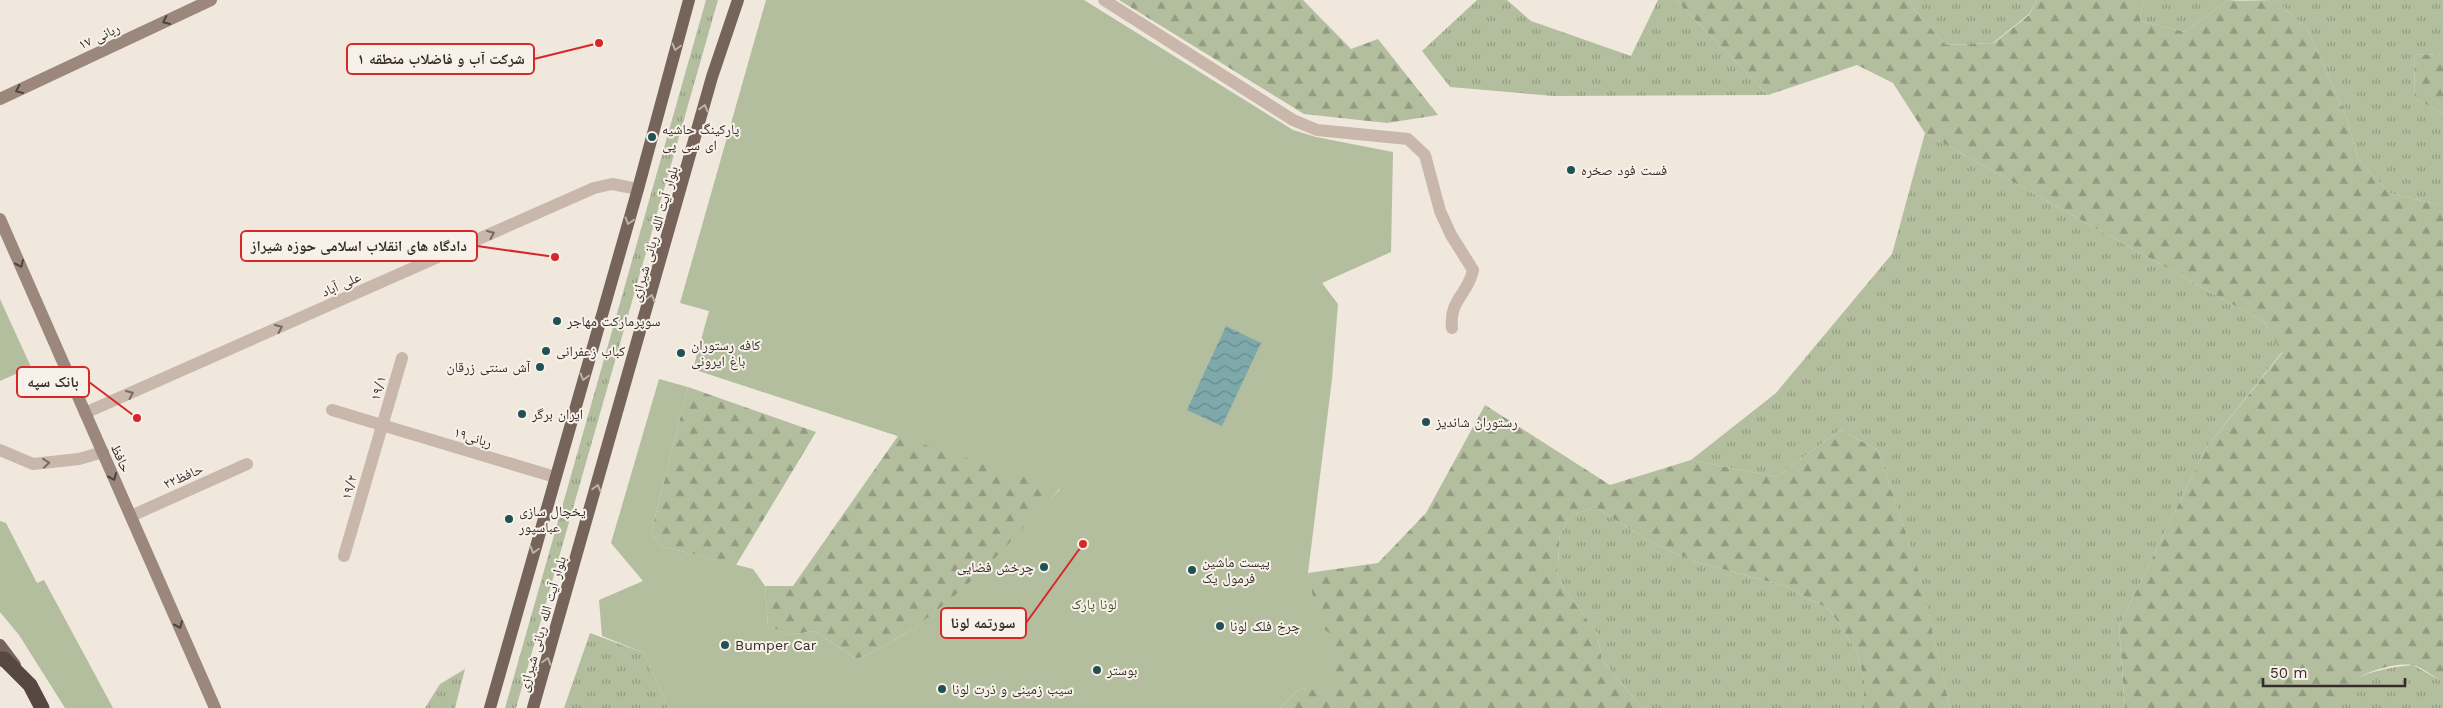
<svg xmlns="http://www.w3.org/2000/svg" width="2443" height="708" font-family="'Work Sans','Noto Naskh Arabic',sans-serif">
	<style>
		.grass { fill: url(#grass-tufts) }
		.forest { fill: url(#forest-firs) }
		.park { fill: #b3be9e }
		.water { fill: url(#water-waves) }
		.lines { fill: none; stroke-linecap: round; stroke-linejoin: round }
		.street { stroke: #c8b7aa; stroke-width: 12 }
		.secondary { stroke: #9b877b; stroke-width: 12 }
		.primary { stroke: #76645b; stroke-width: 12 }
		.highway { stroke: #564741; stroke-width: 15 }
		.oneway { stroke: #4e443e }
		.oneway2 { stroke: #beb2a9 }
		.oneway3 { stroke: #776b63 }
		.poi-dot { fill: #215154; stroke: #f8f1e9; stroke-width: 2 }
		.labels { text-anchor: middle; stroke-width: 4; stroke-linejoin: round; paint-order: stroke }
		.street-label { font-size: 14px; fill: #352d29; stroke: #f8f1e9 }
		.poi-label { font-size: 14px; fill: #352d29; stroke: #f8f1e9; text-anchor: start }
		.park-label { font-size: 14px; fill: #45522e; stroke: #f8f1e9 }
		.leader { fill: none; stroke: #d62828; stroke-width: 2 }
		.callout-dot { fill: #d62828; stroke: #f8f1e9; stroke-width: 2 }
		.callout { fill: #f8f1e9; stroke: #d62828; stroke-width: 2 }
		.callout-label { font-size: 15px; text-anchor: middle; font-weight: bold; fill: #352d29 }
	</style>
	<defs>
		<pattern id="grass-tufts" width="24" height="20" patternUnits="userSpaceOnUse" patternTransform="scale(1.25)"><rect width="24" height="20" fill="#b3be9e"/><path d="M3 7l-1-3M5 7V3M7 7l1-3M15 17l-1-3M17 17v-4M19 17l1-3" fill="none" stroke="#929b81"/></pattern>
		<pattern id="forest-firs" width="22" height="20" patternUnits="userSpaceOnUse" patternTransform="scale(1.25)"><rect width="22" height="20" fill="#b3be9e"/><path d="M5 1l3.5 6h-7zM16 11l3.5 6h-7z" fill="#929b81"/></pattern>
		<pattern id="water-waves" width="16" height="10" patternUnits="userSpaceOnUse" patternTransform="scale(1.25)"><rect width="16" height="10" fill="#7ea9ab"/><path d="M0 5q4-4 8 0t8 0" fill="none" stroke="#688a8b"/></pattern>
	</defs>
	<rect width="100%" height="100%" fill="#f0e7dd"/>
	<path class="grass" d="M706 0H718L516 708H505Z
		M1477 0H1507L1531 21 1631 56 1658 0H1676L1768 95 1554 96 1450 87 1422 51Z
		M1909 0H2037L2029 14 1993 43 1946 45 1915 11Z
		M2143 0H2242L2227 1 2185 32 2140 21Z
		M2275 0H2443V55L2414 54 2415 98 2443 114V206L2389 193 2358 159 2346 116 2307 28Z
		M1925 133 2264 322 2282 352 2206 448 2119 626 2125 708H1950L1918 570 1878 450 1840 430 1777 477 1691 460 1776 393 1892 254Z
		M1595 507 1654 544 1696 562 1785 586 1830 610 1857 652 1864 679V708H1642L1602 660 1597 633 1557 578 1560 533 1573 515Z
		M590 633 644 653 668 708H564Z
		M2413 665 2443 682V708H2329C2333 677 2387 667 2413 665Z
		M465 669 455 708H425L440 684Z"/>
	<path class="forest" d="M1119 0H1303L1351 49 1378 39 1438 115 1387 123 1304 114Z
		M1676 0H1909L1915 11 1946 45 1994 43 2029 15 2037 0H2143L2140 21 2185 32 2227 1 2275 0 2307 28 2346 116 2358 159 2389 193 2443 206V682C2434 677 2422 667 2412 665 2388 661 2333 682 2329 708H2125L2119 626 2206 448 2282 353 2264 322 1925 133 1893 83 1857 65 1768 95Z
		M2414 54 2443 55V114L2415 98Z
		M693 369 1104 435C1039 515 953 619 857 659L815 631 790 635 768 626 765 586H793L898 436Z
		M688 387 816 432 736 565 661 546 651 533Z
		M1485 405 1610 485 1691 460 1777 477 1840 430 1878 450 1918 569 1950 708H1864V679L1857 652 1830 610 1785 586 1696 562 1654 544 1595 507 1573 515 1560 533 1557 578 1597 633 1602 660 1642 708H1280L1300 688 1330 691 1308 573 1378 563 1426 513Z"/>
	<path class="park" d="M766 0H1084L1293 130 1316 137 1393 152 1391 252 1322 283 1338 304 1332 379 1308 573 1319 626 1337 638 1330 692 1300 688 1280 708H668L644 653 602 636 599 600 643 581 611 543 659 379 688 387 651 533 661 546 753 569 765 586 768 626 790 635 815 631 857 659C940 624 999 553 1060 489L693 369 709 311 680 303Z
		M0 299 31 367 0 381Z
		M0 521 6 523 37 583 44 580 113 708H65L19 635 0 612Z"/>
	<path class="water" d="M1226 326 1261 343 1222 426 1187 410Z"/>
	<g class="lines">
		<path class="street" d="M1104 0 1293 120 1317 130 1408 139 1425 155 1440 211 1451 235 1473 270C1468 295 1449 299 1452 328
			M332 410 555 477
			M85 413 594 188 612 184 638 189
			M0 450 33 464 79 459 103 452
			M131 516 247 464
			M344 556 402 358"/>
		<path class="secondary" d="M0 99 211 0
			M0 219 215 708"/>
		<path class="primary" d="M0 645 15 665
			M490 708 638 189 689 0
			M533 708 712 77 738 0"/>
		<path class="highway" d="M0 659H4L30 685 42 708"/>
	</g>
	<defs><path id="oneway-chevron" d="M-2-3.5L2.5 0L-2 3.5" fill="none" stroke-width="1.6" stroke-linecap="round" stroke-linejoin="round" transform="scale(1.25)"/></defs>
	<g class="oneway">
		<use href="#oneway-chevron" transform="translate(166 21) rotate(155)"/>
		<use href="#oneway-chevron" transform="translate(19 90) rotate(155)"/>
		<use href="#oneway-chevron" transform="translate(20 264) rotate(66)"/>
		<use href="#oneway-chevron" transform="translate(113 477) rotate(66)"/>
		<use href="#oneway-chevron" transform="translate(179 625) rotate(66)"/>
	</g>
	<g class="oneway2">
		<use href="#oneway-chevron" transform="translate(676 47) rotate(105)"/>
		<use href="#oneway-chevron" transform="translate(704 108) rotate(-75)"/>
		<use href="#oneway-chevron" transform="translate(629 221) rotate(106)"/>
		<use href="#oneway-chevron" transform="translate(651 298) rotate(-74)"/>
		<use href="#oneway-chevron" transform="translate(584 377) rotate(106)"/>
		<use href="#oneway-chevron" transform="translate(597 488) rotate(-74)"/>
		<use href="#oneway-chevron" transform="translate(534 550) rotate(106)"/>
		<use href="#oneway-chevron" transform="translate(547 661) rotate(-74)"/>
	</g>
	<g class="oneway3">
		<use href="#oneway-chevron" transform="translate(491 234) rotate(-24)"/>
		<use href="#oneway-chevron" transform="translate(279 328) rotate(-24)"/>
		<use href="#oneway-chevron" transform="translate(130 394) rotate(-24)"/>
		<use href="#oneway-chevron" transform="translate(46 463) rotate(-6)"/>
	</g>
	<g class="poi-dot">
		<circle cx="652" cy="137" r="5"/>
		<circle cx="1571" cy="170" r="5"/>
		<circle cx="557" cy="321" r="5"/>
		<circle cx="546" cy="351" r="5"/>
		<circle cx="681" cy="353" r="5"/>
		<circle cx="540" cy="367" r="5"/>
		<circle cx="522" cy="414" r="5"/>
		<circle cx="1426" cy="422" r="5"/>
		<circle cx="509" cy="519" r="5"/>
		<circle cx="1044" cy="567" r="5"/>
		<circle cx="1192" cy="570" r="5"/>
		<circle cx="1220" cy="626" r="5"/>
		<circle cx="725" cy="645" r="5"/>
		<circle cx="1097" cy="670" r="5"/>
		<circle cx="942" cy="689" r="5"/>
	</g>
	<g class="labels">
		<g class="street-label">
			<text transform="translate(99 36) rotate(-25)" y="5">ربانی ۱۷</text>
			<text transform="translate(654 234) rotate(-74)" y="5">بلوار آیت الله ربانی شیرازی</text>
			<text transform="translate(341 284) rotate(-24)" y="5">علی آباد</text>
			<text transform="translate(378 388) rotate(-74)" y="5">۱۹/۱</text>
			<text transform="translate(473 437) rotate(17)" y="5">ربانی۱۹</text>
			<text transform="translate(121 458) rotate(66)" y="5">حافظ</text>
			<text transform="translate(183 476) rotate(-24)" y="5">حافظ۲۲</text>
			<text transform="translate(349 487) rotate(-74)" y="5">۱۹/۲</text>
			<text transform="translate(542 624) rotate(-74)" y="5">بلوار آیت الله ربانی شیرازی</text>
		</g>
		<g class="poi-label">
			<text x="662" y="134">پارکینگ حاشیه<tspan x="662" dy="16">ای سی پی</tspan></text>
			<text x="1581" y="175">فست فود صخره</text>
			<text x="567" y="326">سوپرمارکت مهاجر</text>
			<text x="691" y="350">کافه رستوران<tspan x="691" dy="16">باغ ایرونی</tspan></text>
			<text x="556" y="356">کباب زعفرانی</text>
			<text x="530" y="372" text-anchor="end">آش سنتی زرقان</text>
			<text x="532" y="419">ایران برگر</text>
			<text x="1436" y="427">رستوران شاندیز</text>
			<text x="519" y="516">یخچال سازی<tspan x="519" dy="16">عباسپور</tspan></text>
			<text x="1202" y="567">پیست ماشین<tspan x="1202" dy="16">فرمول یک</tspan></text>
			<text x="1034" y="572" text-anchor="end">چرخش فضایی</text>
			<text x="1230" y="631">چرخ فلک لونا</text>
			<text x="735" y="650">Bumper Car</text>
			<text x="1107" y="675">بوستر</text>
			<text x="952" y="694">سیب زمینی و ذرت لونا</text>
		</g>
		<g class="park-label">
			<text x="1094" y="609">لونا پارک</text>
		</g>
	</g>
	<path class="leader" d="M599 43L534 59M555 257L477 246M137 418L89 382M1083 544L1026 623"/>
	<g class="callout-dot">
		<circle cx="599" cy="43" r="5"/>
		<circle cx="555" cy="257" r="5"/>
		<circle cx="137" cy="418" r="5"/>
		<circle cx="1083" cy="544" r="5"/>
	</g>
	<g class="callout">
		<rect x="347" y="44" width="187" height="30" rx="5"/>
		<rect x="241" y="231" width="236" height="30" rx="5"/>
		<rect x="17" y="367" width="72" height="30" rx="5"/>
		<rect x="941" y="608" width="85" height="30" rx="5"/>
	</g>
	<g class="callout-label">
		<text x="441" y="64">شرکت آب و فاضلاب منطقه ۱</text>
		<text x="359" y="251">دادگاه های انقلاب اسلامی حوزه شیراز</text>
		<text x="53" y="387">بانک سپه</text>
		<text x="983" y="628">سورتمه لونا</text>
	</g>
	<path d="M2263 678v8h142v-8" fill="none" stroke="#352d29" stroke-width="2.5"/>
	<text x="2270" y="678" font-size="15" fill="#352d29" stroke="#f8f1e9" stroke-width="4" paint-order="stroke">50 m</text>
</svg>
